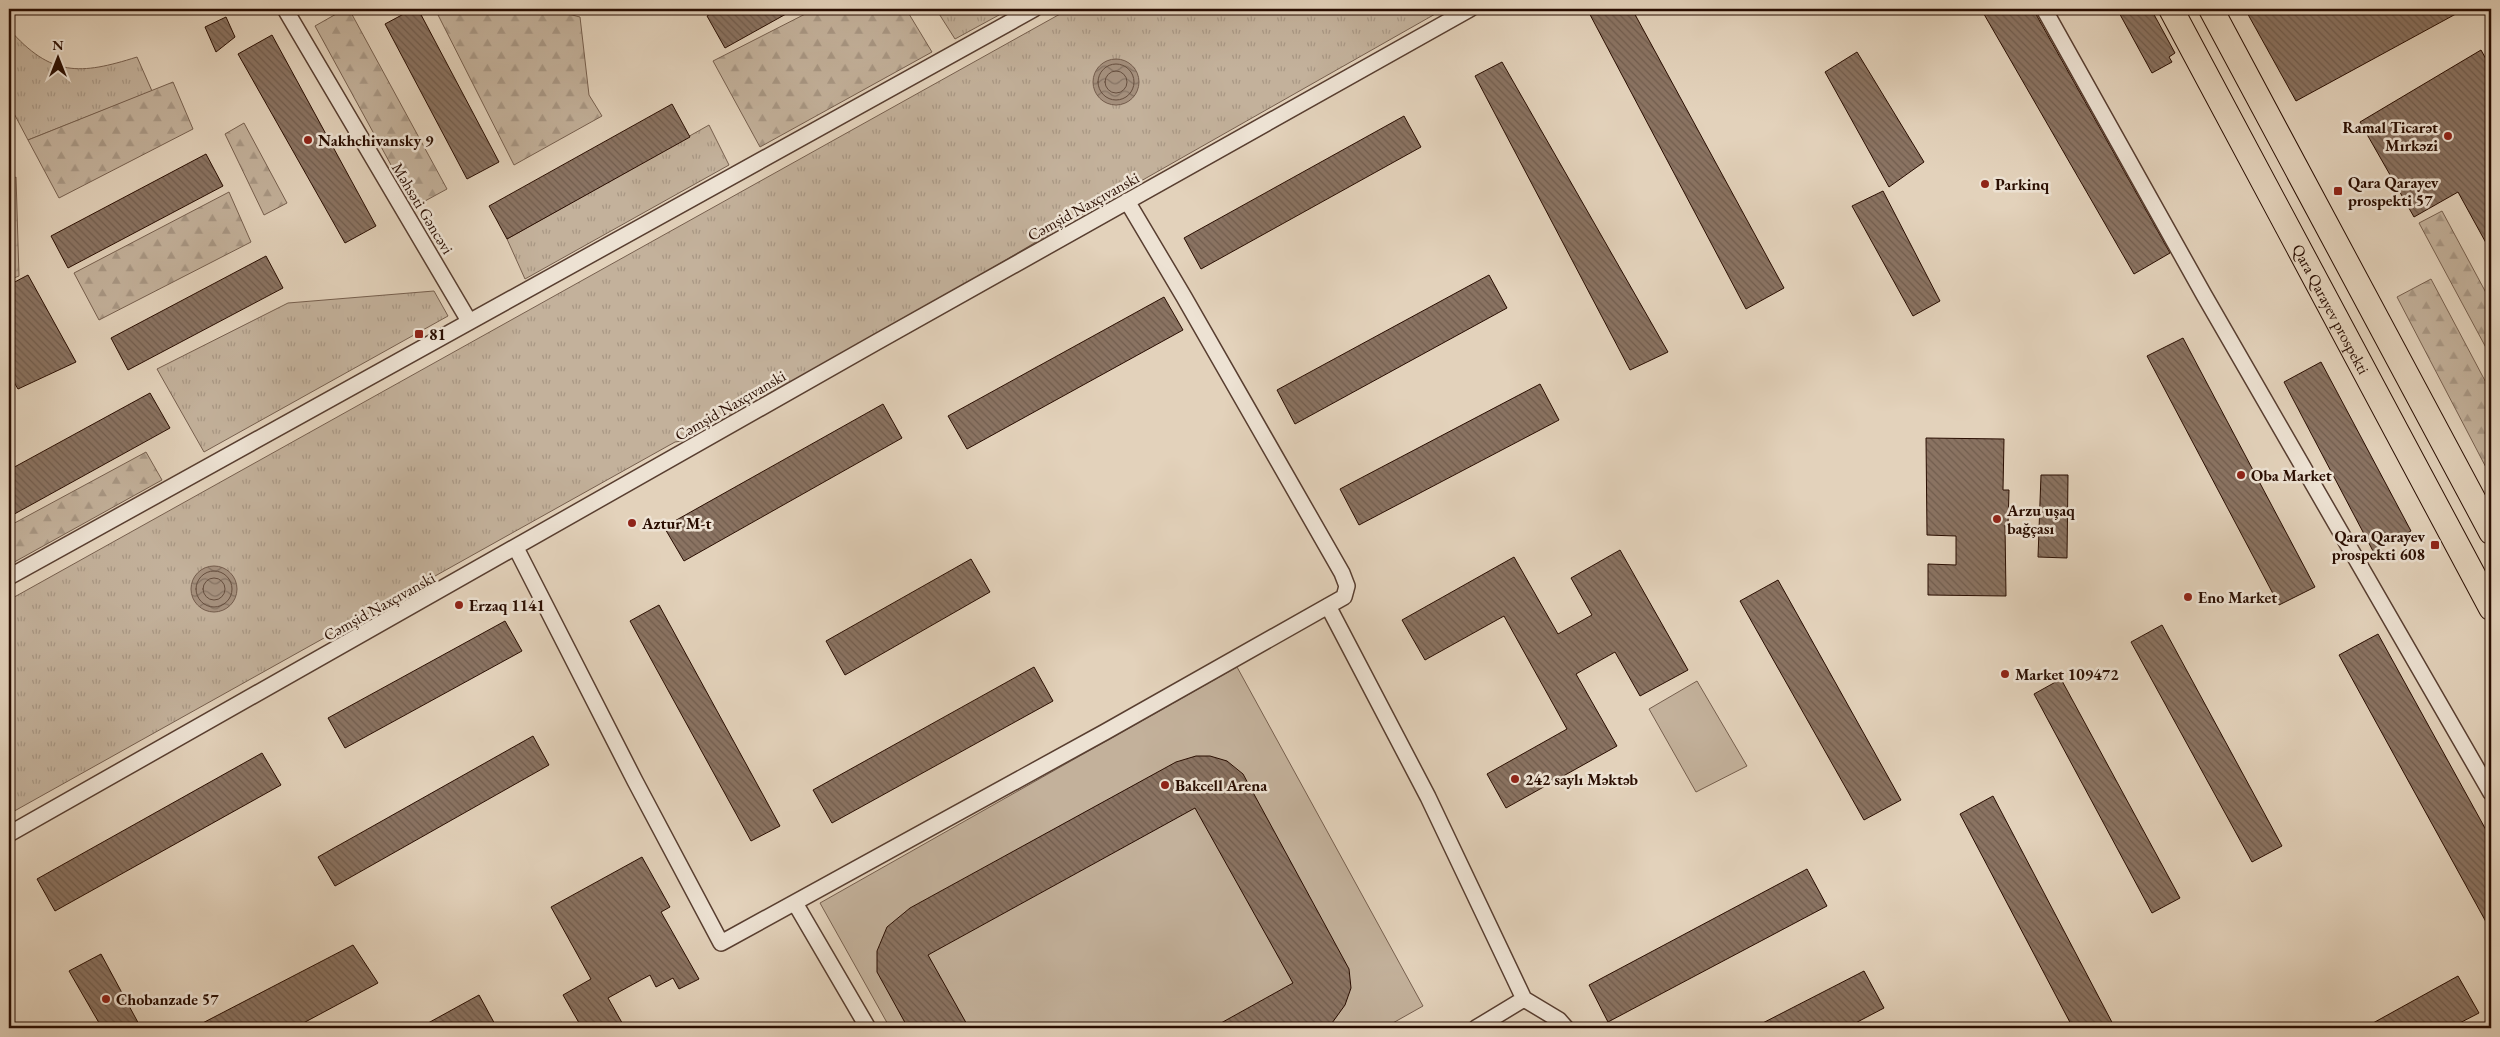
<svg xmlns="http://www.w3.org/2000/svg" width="2500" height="1037" font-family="'EB Garamond',serif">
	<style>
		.grass { fill: url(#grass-tufts); stroke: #765f4e }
		.forest { fill: url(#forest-firs); stroke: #765f4e }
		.pitch { fill: #c3b19b; stroke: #765f4e }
		.water { fill: url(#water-waves); stroke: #735b4b }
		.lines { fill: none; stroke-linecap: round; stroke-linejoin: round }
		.shore { stroke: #664e3e; stroke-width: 1 }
		.building { fill: url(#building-back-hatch); stroke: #290d01 }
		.minor-casing { stroke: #583e30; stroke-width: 18 }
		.primary-casing { stroke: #290d01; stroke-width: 26 }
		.minor { stroke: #ede2d3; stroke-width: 15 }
		.primary { stroke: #e3d2bb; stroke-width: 24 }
		.poi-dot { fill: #8f2418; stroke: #ede2d3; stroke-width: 2 }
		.labels { text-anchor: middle; stroke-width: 5; stroke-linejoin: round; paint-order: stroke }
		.poi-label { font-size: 16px; font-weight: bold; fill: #290d01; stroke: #ede2d3; text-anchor: start }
		.street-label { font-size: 16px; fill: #290d01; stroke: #ede2d3 }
	</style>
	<defs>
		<pattern id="grass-tufts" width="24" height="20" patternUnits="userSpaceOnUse" patternTransform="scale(1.25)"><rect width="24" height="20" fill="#c3b19b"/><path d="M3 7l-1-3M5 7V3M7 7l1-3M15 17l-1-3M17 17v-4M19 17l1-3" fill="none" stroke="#a89784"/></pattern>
		<pattern id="forest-firs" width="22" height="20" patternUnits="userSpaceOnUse" patternTransform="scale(1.25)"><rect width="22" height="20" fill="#c3b19b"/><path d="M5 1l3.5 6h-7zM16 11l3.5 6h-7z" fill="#a89784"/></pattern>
		<pattern id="water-waves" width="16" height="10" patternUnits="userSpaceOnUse" patternTransform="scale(1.25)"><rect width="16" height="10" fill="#a48f7c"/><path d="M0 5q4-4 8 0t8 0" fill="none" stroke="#867363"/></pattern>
		<pattern id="building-back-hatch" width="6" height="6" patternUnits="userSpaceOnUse" patternTransform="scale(1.25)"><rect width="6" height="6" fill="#8a7362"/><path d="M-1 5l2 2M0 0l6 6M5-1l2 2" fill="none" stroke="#715d4e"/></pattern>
	</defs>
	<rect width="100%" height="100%" fill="#e3d2bb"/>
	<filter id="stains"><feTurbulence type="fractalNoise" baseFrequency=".004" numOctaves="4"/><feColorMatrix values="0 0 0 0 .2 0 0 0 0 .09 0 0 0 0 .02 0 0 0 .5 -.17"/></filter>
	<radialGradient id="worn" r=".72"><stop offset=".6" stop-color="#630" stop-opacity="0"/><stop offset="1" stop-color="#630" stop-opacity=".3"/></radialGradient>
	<path class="grass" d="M936 9H1010L955 39Z
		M1069 9H1444L1081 215 710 437 675 442 9 814V600Z
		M9 29C51 77 80 75 137 57L152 91 28 140 9 104Z
		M709 125 729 165 525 279 507 239Z
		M434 291 448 316 204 452 157 369 288 303Z"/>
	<path class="forest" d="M345 9H349L447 189 414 207 315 26Z
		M435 9H549L580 17 589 95 602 116 514 165Z
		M815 9H906L932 52 760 147 713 61Z
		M173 82 193 129 59 198 28 140Z
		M244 123 287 203 264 215 225 134Z
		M16 177 19 276 9 280V181Z
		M229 192 251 242 99 320 74 273Z
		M2442 211 2491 302V357L2419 223Z
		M2431 279 2491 392V477L2397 297Z
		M146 452 162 480 9 565V526Z"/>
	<path class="pitch" d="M1237 667 1423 1006 1384 1028H890L820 903Z
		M1697 681 1747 766 1696 792 1649 709Z"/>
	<path class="water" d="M1093 82a23 23 0 1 1 46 0a23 23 0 1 1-46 0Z
		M191 589a23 23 0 1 1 46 0a23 23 0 1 1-46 0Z"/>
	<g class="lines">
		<path class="shore" d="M1098 82a18 18 0 1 1 36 0a18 18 0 1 1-36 0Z
			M1105 82a11 11 0 1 1 22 0a11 11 0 1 1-22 0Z
			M196 589a18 18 0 1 1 36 0a18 18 0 1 1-36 0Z
			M203 589a11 11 0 1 1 22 0a11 11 0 1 1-22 0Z"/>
	</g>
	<path class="building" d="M413 9H418L499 162 467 179 385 24Z
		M719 9H795L725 48 707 16Z
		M1587 9H1632L1784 288 1746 309Z
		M1981 9H2033L2170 253 2134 274Z
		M2117 9H2151L2175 53 2169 57 2172 62 2152 73Z
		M2245 9H2465L2296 101Z
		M226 17 235 37 216 52 205 27Z
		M272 35 376 226 345 243 238 54Z
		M2481 50 2491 68V252L2458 192 2414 217 2360 122Z
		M1857 52 1924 162 1889 187 1825 72Z
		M1502 62 1668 352 1630 370 1475 76Z
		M672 104 690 137 507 239 489 206Z
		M1404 116 1421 147 1201 269 1184 238Z
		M206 154 223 186 68 268 51 236Z
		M1883 191 1940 301 1913 316 1852 206Z
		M266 256 283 288 128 370 111 338Z
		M28 275 76 362 18 389 9 374V285Z
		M1489 275 1507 308 1295 424 1277 390Z
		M1164 297 1183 330 967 449 948 416Z
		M2183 338 2315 587 2279 605 2147 356Z
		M2321 362 2411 531 2373 551 2284 382Z
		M1540 384 1559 420 1359 525 1340 489Z
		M150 393 170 428 9 517V470Z
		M883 404 902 438 684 561 664 527Z
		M1926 438 2004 439 2003 490H2009L2008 525H2005L2006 596 1928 595V564L1956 565V536L1927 535Z
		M2041 475H2068L2067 558 2038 557Z
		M1620 550 1688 670 1640 696 1615 652 1576 674 1617 746 1506 808 1487 774 1567 729 1504 616 1425 660 1402 620 1514 557 1558 634 1592 615 1571 578Z
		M971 559 990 592 845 675 826 641Z
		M1778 580 1901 800 1864 820 1740 601Z
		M659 605 780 826 751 841 630 621Z
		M505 621 522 651 345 748 328 718Z
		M2162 625 2282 846 2252 862 2131 642Z
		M2378 634 2491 839V931L2339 655Z
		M1034 667 1053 701 832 823 813 790Z
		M2061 679 2180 898 2152 913 2034 694Z
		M533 736 549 765 335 886 318 857Z
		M262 753 281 785 55 911 37 879Z
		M1196 756H1210L1227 761 1243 774 1349 969 1351 988 1345 1005 1332 1023 1322 1028H1212L1293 983 1195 808 928 955 969 1028H908L877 972V951L887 927 910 908 1176 762Z
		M1993 796 2115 1028H2073L1960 814Z
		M642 857 670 907 661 912 699 979 679 989 673 978 656 987 650 975 608 998 625 1028H582L563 995 591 979 551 907Z
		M1807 869 1827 906 1608 1022 1589 985Z
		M353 945 378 983 294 1028H193Z
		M101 954 141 1028H102L69 971Z
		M1864 971 1884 1008 1846 1028H1753Z
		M2458 976 2479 1013 2450 1028H2364Z
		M479 995 497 1028H419Z"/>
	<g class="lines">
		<defs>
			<path id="minor" d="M285 9 469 321
				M2044 9 2204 295 2491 793
				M516 548 635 781 721 943 1105 732 1328 606 1344 597 1347 586 1342 573 1184 297 1127 201
				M9 577 1034 9
				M1328 606 1428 797 1524 999 1559 1020 1566 1028
				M9 834 875 343 1470 9
				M795 903 868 1028
				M1476 1028 1524 999"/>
			<g id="primary">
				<path id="s1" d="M2171 9 2491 608"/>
				<path d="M2211 9 2491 532"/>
			</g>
		</defs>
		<use href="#minor" class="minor-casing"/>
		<use href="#primary" class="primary-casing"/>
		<use href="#minor" class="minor"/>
		<use href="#primary" class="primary"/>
	</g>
	<g class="poi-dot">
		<circle cx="2448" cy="136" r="5"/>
		<circle cx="308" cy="140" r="5"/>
		<circle cx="1985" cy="184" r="5"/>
		<rect x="2333" y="186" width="10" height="10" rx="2.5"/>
		<rect x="414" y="329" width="10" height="10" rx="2.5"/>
		<circle cx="2241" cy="475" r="5"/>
		<circle cx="1997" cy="519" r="5"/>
		<circle cx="632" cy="523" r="5"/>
		<rect x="2430" y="540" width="10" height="10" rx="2.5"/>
		<circle cx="2188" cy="597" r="5"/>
		<circle cx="459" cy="605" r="5"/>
		<circle cx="2005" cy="674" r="5"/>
		<circle cx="1515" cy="779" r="5"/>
		<circle cx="1165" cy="785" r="5"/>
		<circle cx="106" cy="999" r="5"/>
	</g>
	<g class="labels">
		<g class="poi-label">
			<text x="2438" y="133" text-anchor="end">Ramal Ticarət<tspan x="2438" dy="18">Mırkəzi</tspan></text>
			<text x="318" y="146">Nakhchivansky 9</text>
			<text x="2348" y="188">Qara Qarayev<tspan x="2348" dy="18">prospekti 57</tspan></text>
			<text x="1995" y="190">Parkinq</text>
			<text x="429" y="340">81</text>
			<text x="2251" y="481">Oba Market</text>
			<text x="2007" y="516">Arzu uşaq<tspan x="2007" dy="18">bağçası</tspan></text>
			<text x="642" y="529">Aztur M-t</text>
			<text x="2425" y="542" text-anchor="end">Qara Qarayev<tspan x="2425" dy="18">prospekti 608</tspan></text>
			<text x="2198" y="603">Eno Market</text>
			<text x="469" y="611">Erzaq 1141</text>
			<text x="2015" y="680">Market 109472</text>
			<text x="1525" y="785">242 saylı Məktəb</text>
			<text x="1175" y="791">Bakcell Arena</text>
			<text x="116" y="1005">Chobanzade 57</text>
		</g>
		<g class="street-label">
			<text transform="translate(1083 206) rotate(-29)" y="6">Cəmşid Naxçıvanski</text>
			<text transform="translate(423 208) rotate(59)" y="6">Məhsəti Gəncəvi</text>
			<text dy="6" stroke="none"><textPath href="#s1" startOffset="340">Qara Qarayev prospekti</textPath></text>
			<text transform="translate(730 405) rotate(-30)" y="6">Cəmşid Naxçıvanski</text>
			<text transform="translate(379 606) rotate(-29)" y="6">Cəmşid Naxçıvanski</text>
		</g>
	</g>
	<rect width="2500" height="1037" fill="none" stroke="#e3d2bb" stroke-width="30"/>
	<rect x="10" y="10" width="2480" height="1017" fill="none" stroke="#290d01" stroke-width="2.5"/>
	<rect x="15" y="15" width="2470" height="1007" fill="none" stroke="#290d01"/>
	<g transform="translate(58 58)" stroke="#ede2d3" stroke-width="4" paint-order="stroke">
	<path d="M0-4L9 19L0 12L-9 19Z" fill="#290d01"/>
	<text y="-8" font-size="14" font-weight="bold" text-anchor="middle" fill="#290d01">N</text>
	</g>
	<rect width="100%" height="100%" filter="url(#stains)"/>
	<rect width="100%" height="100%" fill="url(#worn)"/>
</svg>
